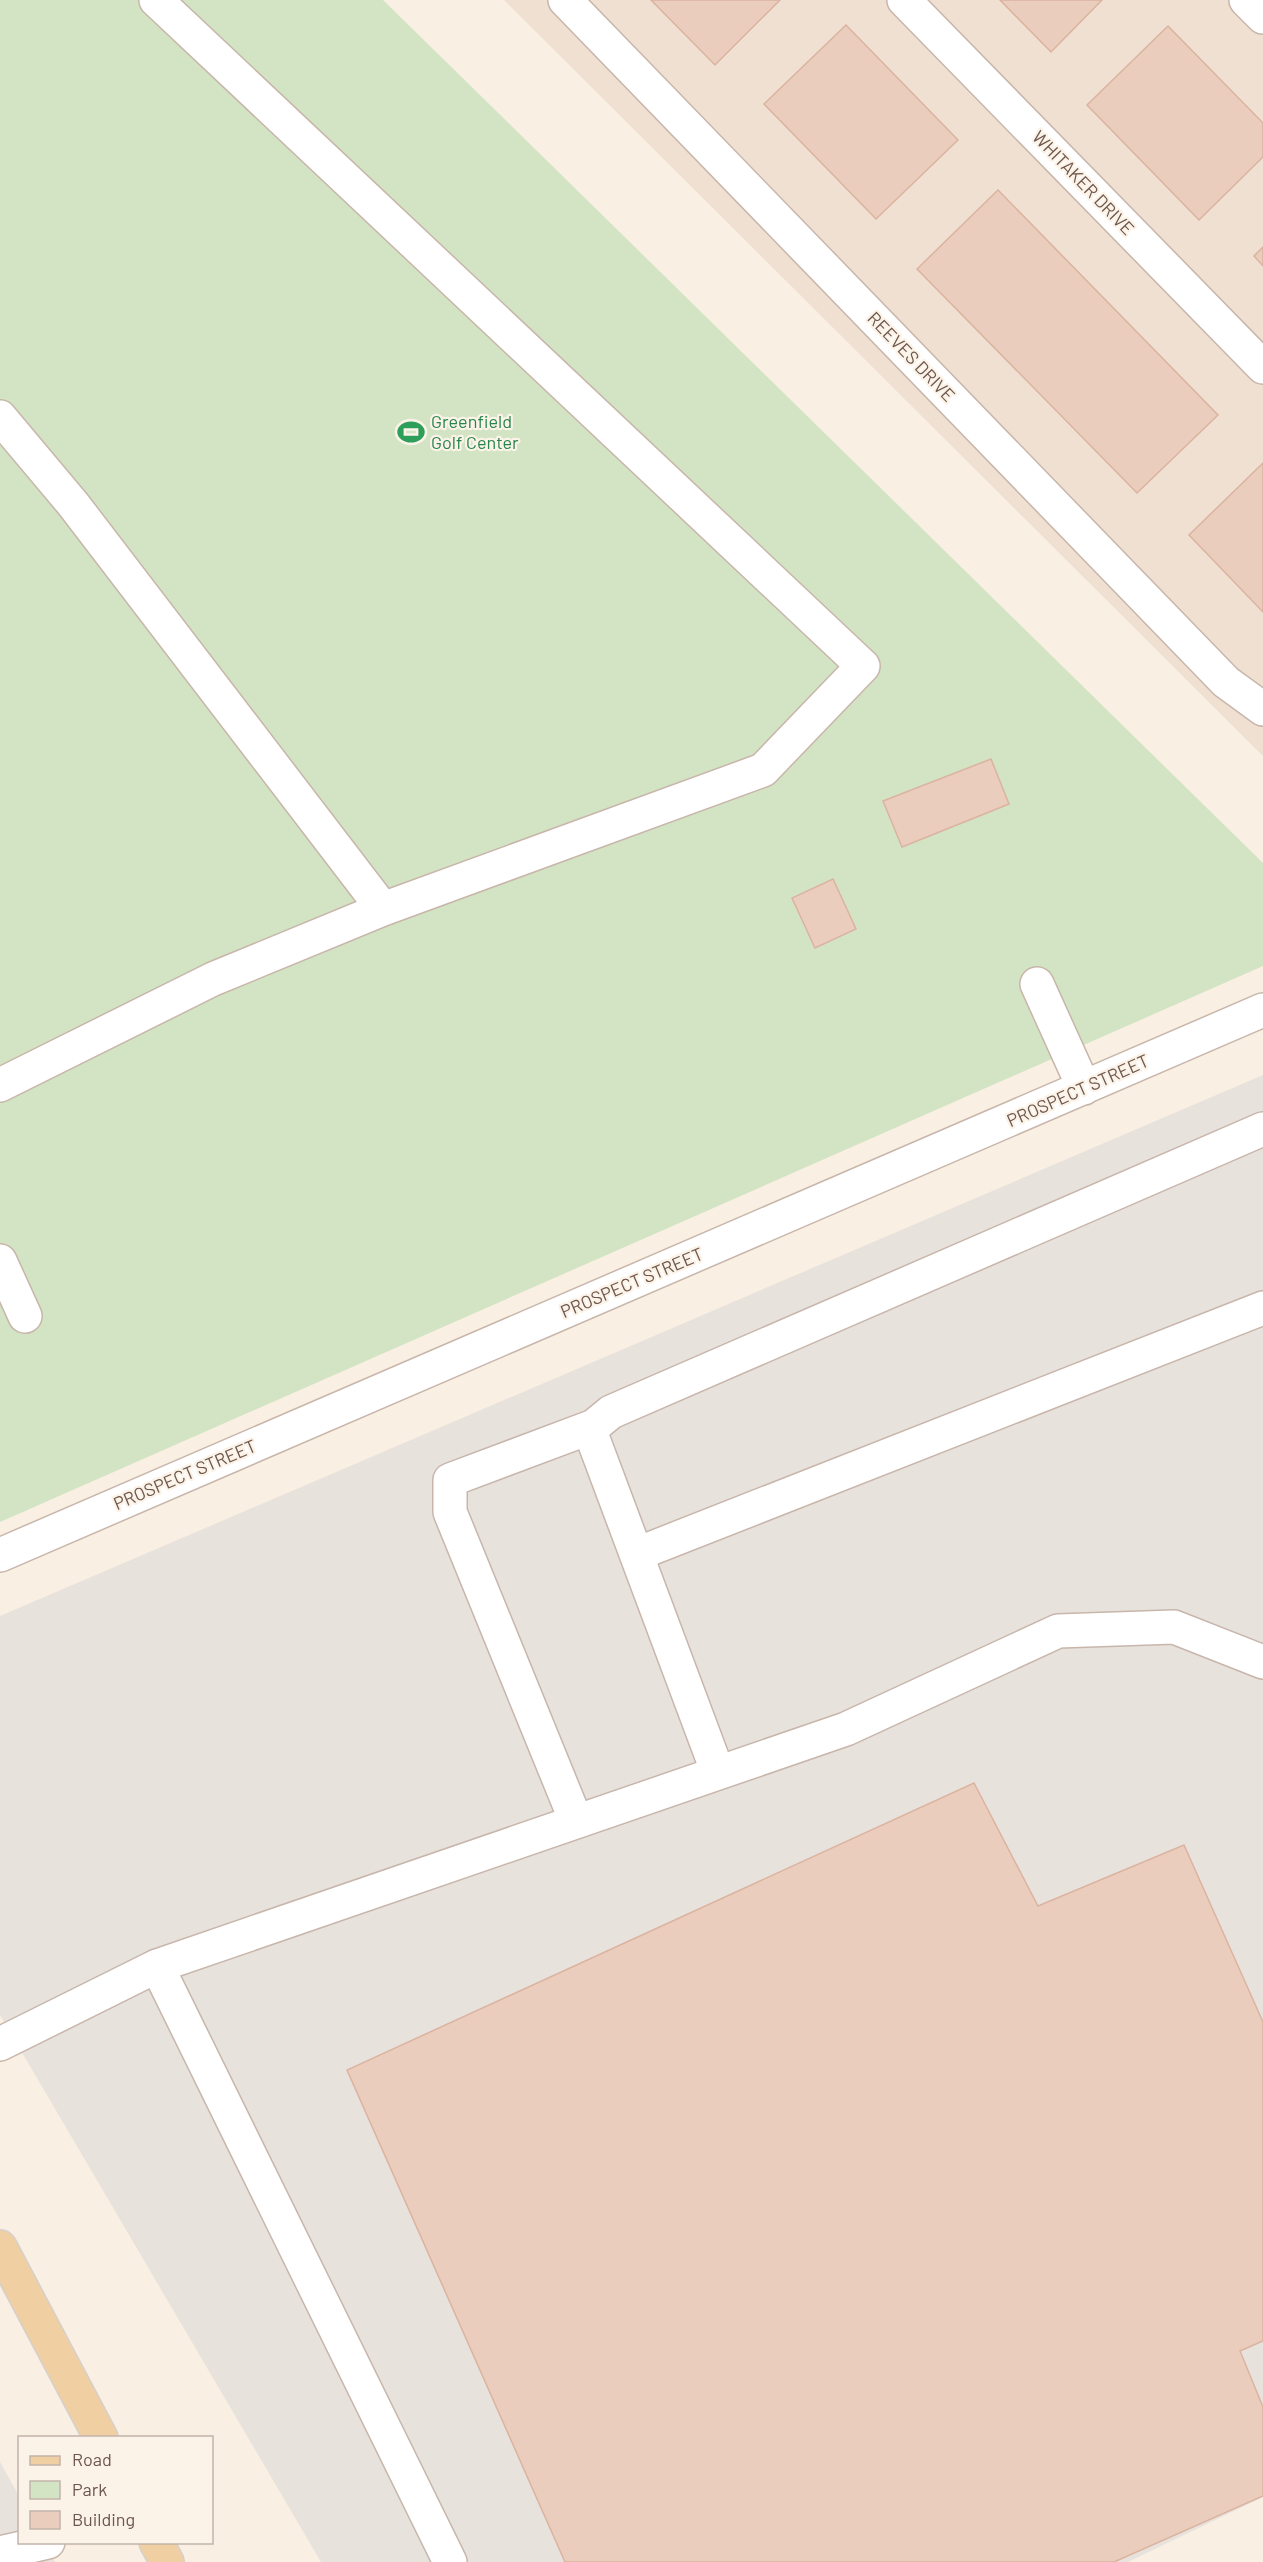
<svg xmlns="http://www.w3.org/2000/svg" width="1263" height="2562" font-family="Barlow,sans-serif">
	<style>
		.residential { fill: #efe0d2 }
		.industrial { fill: #e8e2dd }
		.green { fill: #d2e4c3 }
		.building { fill: #ebcdbd; stroke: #dbb3a0; stroke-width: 1.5 }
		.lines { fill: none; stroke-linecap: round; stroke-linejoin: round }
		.minor-casing { stroke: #c8b6ab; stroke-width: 36 }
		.major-casing { stroke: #d6d0cd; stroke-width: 36 }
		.minor { stroke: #fff; stroke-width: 33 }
		.major { stroke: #f0cfa2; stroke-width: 33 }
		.labels { text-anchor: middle; stroke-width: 4.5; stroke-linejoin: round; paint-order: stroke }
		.street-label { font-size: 18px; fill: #6d564c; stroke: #fcf3e8 }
		.leisure-label { font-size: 18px; fill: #27864d; stroke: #fcf3e8; text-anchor: start }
	</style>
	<rect width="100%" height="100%" fill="#f9efe2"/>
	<path class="residential" d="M504 0H1263V756Z"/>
	<path class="industrial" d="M1263 1075V2497L1128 2562H321L0 2015V1616Z
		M0 2462 19 2496 20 2542 45 2543 55 2562H0Z"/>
	<path class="green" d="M0 0H383L1263 863V966L0 1522Z"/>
	<path class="building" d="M651 0H780L715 65Z
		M1000 0H1102L1051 52Z
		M846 25 958 140 876 219 764 104Z
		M1168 26 1263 123V157L1199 220 1087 105Z
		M998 190 1218 415 1137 493 917 269Z
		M1263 247V266L1254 256Z
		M1263 463V612L1189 535Z
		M991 759 1009 804 902 847 883 801Z
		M833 879 856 929 815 948 792 898Z
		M974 1783 1038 1906 1184 1845 1263 2022V2341L1240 2351 1263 2407V2496L1114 2562H565L347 2070Z"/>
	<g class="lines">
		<defs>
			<path id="minor" d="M565 0 1226 682 1263 709
				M904 0 1263 367
				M1246 0 1263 17
				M0 417 73 504 383 909
				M1037 984 1084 1088
				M0 1085 213 979 383 909 763 770 863 666 156 0
				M0 1261 25 1316
				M637 1554 1263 1308
				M0 1555 1263 1010
				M718 1773 592 1436 594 1426 611 1412 1263 1129
				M576 1821 450 1512V1480L594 1426
				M157 1966 450 2562
				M0 2044 157 1966 846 1729 1058 1631 1174 1627 1263 1662
				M0 2553 48 2542"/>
			<path id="major" d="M0 2247 101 2438
				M156 2542 167 2562"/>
		</defs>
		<use href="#minor" class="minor-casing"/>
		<use href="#major" class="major-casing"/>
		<use href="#minor" class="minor"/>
		<use href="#major" class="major"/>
	</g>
	<defs>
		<symbol id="stadium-bare" viewBox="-9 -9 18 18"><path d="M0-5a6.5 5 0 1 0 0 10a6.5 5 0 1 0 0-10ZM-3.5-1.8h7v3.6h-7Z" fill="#2e9e5b" stroke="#fcf3e8" stroke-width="2.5" paint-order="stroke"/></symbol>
	</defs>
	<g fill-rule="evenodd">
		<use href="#stadium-bare" x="392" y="413" width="38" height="38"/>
	</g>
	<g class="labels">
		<g class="street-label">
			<text transform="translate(1083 183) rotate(46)" y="6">WHITAKER DRIVE</text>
			<text transform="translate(911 357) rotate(46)" y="6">REEVES DRIVE</text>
			<text transform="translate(1078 1091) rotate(-24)" y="6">PROSPECT STREET</text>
			<text transform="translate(632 1283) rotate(-23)" y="6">PROSPECT STREET</text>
			<text transform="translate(185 1475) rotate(-23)" y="6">PROSPECT STREET</text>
		</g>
		<g class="leisure-label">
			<text x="431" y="428">Greenfield<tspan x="431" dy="21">Golf Center</tspan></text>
		</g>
	</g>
	<rect x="18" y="2436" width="195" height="108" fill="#fcf3e8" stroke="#c3b4aa" stroke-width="1.5"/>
	<rect x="30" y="2456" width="30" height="9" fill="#f0cfa2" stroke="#c3b4aa" stroke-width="1.5"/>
	<text x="72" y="2466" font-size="18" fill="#6d564c">Road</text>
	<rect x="30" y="2481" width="30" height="18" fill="#d2e4c3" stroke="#c3b4aa" stroke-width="1.5"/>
	<text x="72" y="2496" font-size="18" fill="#6d564c">Park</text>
	<rect x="30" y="2511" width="30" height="18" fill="#ebcdbd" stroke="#c3b4aa" stroke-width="1.5"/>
	<text x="72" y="2526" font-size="18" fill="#6d564c">Building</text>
</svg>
